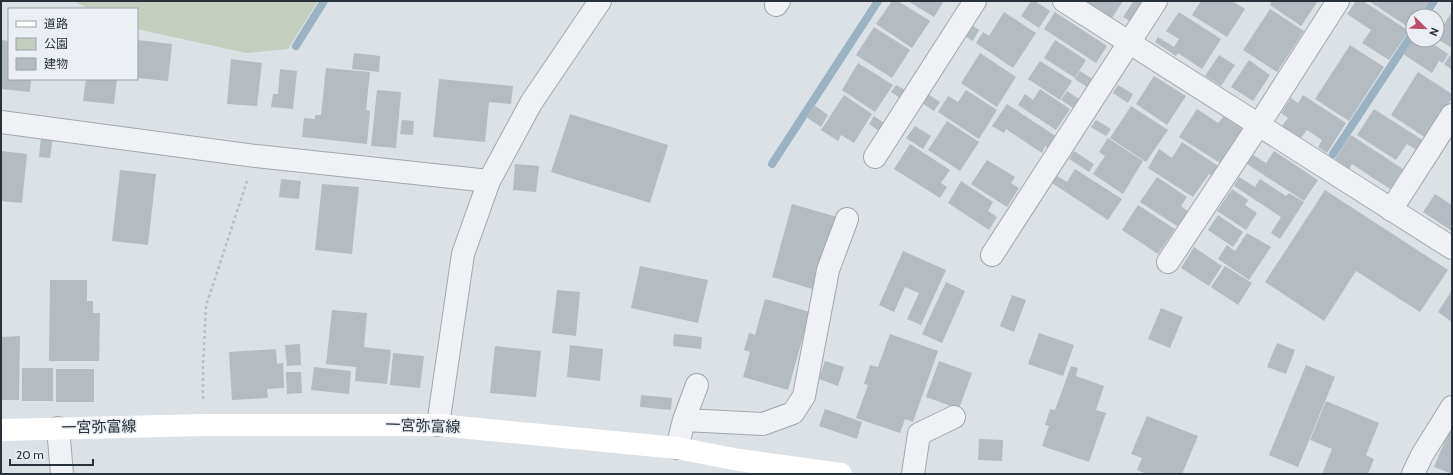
<svg xmlns="http://www.w3.org/2000/svg" width="1453" height="475" font-family="Cabin,'Noto Sans JP',sans-serif">
	<style>
		.green { fill: #c4cebe }
		.lines { fill: none; stroke-linecap: round; stroke-linejoin: round }
		.stream { stroke: #9ab2c2; stroke-width: 8 }
		.building { fill: #b4bbc1 }
		.street-casing { stroke: #a2a8ae; stroke-width: 24 }
		.path { stroke: #bbbfc4; stroke-width: 2.5; stroke-dasharray: 3 3; stroke-linecap: butt }
		.street { stroke: #eff1f4; stroke-width: 22 }
		.secondary { stroke: #fff; stroke-width: 22 }
		.labels { text-anchor: middle; stroke-width: 3; stroke-linejoin: round; paint-order: stroke }
		.street-label { font-size: 15px; fill: #28303a; stroke: #ebeff3 }
	</style>
	<rect width="100%" height="100%" fill="#dce1e5"/>
	<path class="green" d="M73 1H318L288 49 246 53 137 29V9H90Z"/>
	<g class="lines">
		<path class="stream" d="M1424 16 1434 1
			M296 46 324 1
			M1333 154 1413 33
			M772 164 878 1"/>
	</g>
	<path class="building" d="M892 1H898L930 21 912 48 876 24Z
		M908 1H944L934 17Z
		M1031 1H1035L1050 11 1039 28 1021 16Z
		M1086 1H1123L1112 18Z
		M1131 1H1145L1131 22 1123 17 1133 2Z
		M1201 1H1232L1245 9 1227 37 1192 15Z
		M1272 1H1318L1301 26 1270 5Z
		M1356 1H1363L1409 31 1389 60 1362 43 1371 30 1347 14Z
		M1369 1H1429L1419 16H1413V26L1411 29Z
		M1270 9 1304 31 1277 72 1243 50Z
		M1004 12 1036 33 1013 68 976 43 983 32 989 36Z
		M1055 12 1107 46 1096 63 1044 29Z
		M1179 12 1221 39 1202 69 1178 53 1176 56 1155 42 1158 37 1174 47 1179 39 1166 31Z
		M1452 12V48L1437 39V35Z
		M973 26 979 30 973 41 966 37Z
		M874 27 910 50 892 78 856 55Z
		M1 40 9 41V79H31L30 92 1 89Z
		M137 40 172 44 168 81 137 78Z
		M1055 40 1086 60 1075 78 1044 58Z
		M1413 40H1427L1448 54 1443 63 1439 61 1432 73 1403 54Z
		M1350 45 1384 67 1349 121 1315 99Z
		M354 53 380 56 379 72 352 69Z
		M980 53 1016 77 997 107 961 83Z
		M1219 55 1235 65 1221 86 1205 76Z
		M1450 55 1452 57V70L1444 64Z
		M231 59 262 63 257 106 227 104Z
		M1249 60 1270 75 1253 101 1231 87Z
		M1040 61 1072 81 1060 100 1028 79Z
		M858 63 893 85 875 112 842 90Z
		M326 68 370 72 366 110 370 111 367 144 302 137 304 118 315 119V115H321Z
		M280 69 297 71 293 109 271 107 273 94H278Z
		M1080 71 1092 79 1087 87 1075 79Z
		M1418 72 1452 94V98L1426 138 1391 115Z
		M1154 76 1186 96 1167 125 1136 104Z
		M86 79H117L114 104 83 101Z
		M439 79 513 86 511 104 489 102 485 142 433 137Z
		M896 85 905 90 900 98 891 92Z
		M1118 85 1133 94 1128 103 1113 93Z
		M1040 89 1070 109 1056 130 1018 105 1025 94 1033 100Z
		M377 90 401 92 396 148 371 146Z
		M966 90 997 110 979 139 938 112 948 96 958 102Z
		M1067 91 1079 99 1073 108 1061 100Z
		M928 94 940 102 934 111 922 103Z
		M844 95 872 114 854 143 841 135 838 141 821 130Z
		M1303 95 1346 123 1327 153 1318 147 1322 140 1307 130 1301 138 1282 126 1288 118 1281 113 1291 98 1298 103Z
		M1007 104 1057 137 1049 149 1045 146 1042 153 1006 129 1004 133 992 126Z
		M814 105 828 115 821 127 806 117Z
		M1131 106 1168 130 1146 162 1110 138Z
		M1197 109 1218 123 1224 116 1242 129 1220 163 1179 137Z
		M1374 109 1424 141 1418 151 1407 144 1396 160 1357 135Z
		M570 114 668 145 650 203 551 172Z
		M874 116 884 123 879 131 869 124Z
		M402 120 414 121 413 135 400 134Z
		M1096 120 1111 129 1106 136 1091 127Z
		M947 121 979 142 960 171 928 150Z
		M915 126 931 136 923 149 906 138Z
		M1351 135 1403 169 1390 189 1352 164 1349 169 1335 159Z
		M41 136 53 137 50 158 39 157Z
		M1108 138 1143 161 1123 194 1093 174 1105 156 1099 152Z
		M1182 142 1218 166 1212 176 1209 174 1193 197 1148 168 1159 149 1172 158Z
		M910 144 950 170 941 183 947 187 940 198 894 169Z
		M1 151 27 154 22 203 1 201Z
		M1074 151 1094 164 1089 172 1069 159Z
		M1274 151 1318 180 1304 201 1247 164 1253 155 1266 163Z
		M987 160 1015 177 1011 183 1019 188 1007 207 971 184Z
		M515 164 539 166 536 192 513 190Z
		M1075 169 1122 199 1108 220 1052 183 1057 176 1067 182Z
		M120 170 156 174 148 245 112 241Z
		M1157 177 1187 197 1181 206 1190 213 1180 228 1140 202Z
		M1239 177 1255 187 1260 179 1286 196 1289 193 1304 202 1280 239 1271 233 1281 217 1234 186Z
		M281 179 301 181 299 199 279 197Z
		M961 181 993 202 988 211 997 217 989 230 948 203Z
		M322 184 359 187 352 254 315 250Z
		M1232 189 1248 200 1245 205 1257 213 1246 230 1217 211Z
		M1325 190 1448 270 1420 312 1356 271 1324 321 1265 282Z
		M1435 194 1452 205V231L1423 212Z
		M792 204 837 217 816 290 772 277Z
		M1138 205 1175 229 1158 254 1122 230Z
		M1218 215 1243 232 1233 247 1208 230Z
		M1247 233 1271 247 1249 280 1218 259 1227 245 1235 251Z
		M1194 247 1222 266 1209 286 1181 268Z
		M903 251 946 270 921 325 907 319 919 293 905 287 894 312 879 305Z
		M640 266 708 280 698 323 631 308Z
		M1225 266 1252 283 1238 305 1211 287Z
		M50 280H87V301H93V313H100L99 361H49Z
		M946 282 965 291 942 343 922 334Z
		M557 290 580 292 576 336 552 333Z
		M1452 290V322L1438 312Z
		M1012 295 1026 300 1014 332 1000 326Z
		M765 299 810 312 788 390 743 377 750 352 744 350 749 333 755 335Z
		M1161 308 1183 317 1170 348 1148 339Z
		M332 310 367 313 364 347 391 350 387 384 355 381 356 367 326 364Z
		M1039 333 1074 345 1063 376 1028 364Z
		M674 334 702 337 701 349 673 346Z
		M890 334 938 351 913 422 905 419 900 433 856 418 868 385 864 384 870 365 878 367Z
		M20 336 19 400H1V337Z
		M1277 343 1295 350 1286 374 1267 367Z
		M300 344 301 365 287 366 285 345Z
		M570 345 603 349 600 381 567 377Z
		M495 346 541 351 536 397 490 393Z
		M276 349 277 364 283 363 284 388 267 389 268 398 232 400 229 352Z
		M393 353 424 356 420 388 390 385Z
		M825 361 844 367 838 386 819 379Z
		M939 361 972 373 959 409 926 397Z
		M1306 365 1335 377 1298 467 1269 455Z
		M1071 366 1078 368 1076 376 1104 386 1096 410 1106 413 1089 462 1042 446 1049 426 1045 425 1050 409 1055 410Z
		M314 367 351 371 349 394 311 390Z
		M22 368H53V401H22Z
		M56 369H94V402H56Z
		M286 372H301L302 393 287 394Z
		M641 395 672 398 671 410 640 407Z
		M1326 401 1379 423 1366 455 1374 459 1368 474H1322L1332 449 1310 440Z
		M825 409 862 422 857 439 819 426Z
		M1147 416 1198 436 1182 474H1146L1137 470 1142 458 1131 454Z
		M1450 428 1452 429V474L1434 467Z
		M979 439 1003 440 1002 461 978 460Z"/>
	<g class="lines">
		<defs>
			<path id="street" d="M1064 1 1452 248
				M776 5 779 1
				M1 122 256 156 489 181
				M875 157 975 1
				M1391 210 1452 115
				M992 255 1156 1
				M1168 262 1258 126 1338 1
				M684 420 697 385
				M438 425 463 254 489 181 531 103 600 1
				M58 428 62 474
				M677 448 684 420 763 424 793 413 804 396 828 270 847 219
				M913 474 919 434 954 417
				M1413 474 1422 455 1452 407"/>
		</defs>
		<use href="#street" class="street-casing"/>
		<path class="path" d="M203 399V367L206 306 247 181"/>
		<use href="#street" class="street"/>
		<path class="secondary" d="M1 430 204 425H438L677 448 739 460 841 474"/>
	</g>
	<g class="labels">
		<g class="street-label">
			<text transform="translate(423 426) rotate(2)" y="5">一宮弥富線</text>
			<text transform="translate(99 427) rotate(-1)" y="5">一宮弥富線</text>
		</g>
	</g>
	<rect width="1453" height="475" fill="none" stroke="#28303a" stroke-width="4"/>
	<rect x="8" y="8" width="130" height="72" fill="#ebeff3" stroke="#9da3a9"/>
	<rect x="16" y="21" width="20" height="6" fill="#ffffff" stroke="#9da3a9"/>
	<text x="44" y="28" font-size="12" fill="#28303a">道路</text>
	<rect x="16" y="38" width="20" height="12" fill="#c4cebe" stroke="#9da3a9"/>
	<text x="44" y="48" font-size="12" fill="#28303a">公園</text>
	<rect x="16" y="58" width="20" height="12" fill="#b4bbc1" stroke="#9da3a9"/>
	<text x="44" y="68" font-size="12" fill="#28303a">建物</text>
	<g transform="translate(1425 28) rotate(113)"><circle r="19" fill="#ebeff3" stroke="#9da3a9"/>
	<path d="M0-3L7 15L0 10L-7 15Z" fill="#bf4c6b"/>
	<text y="-6" font-size="11" font-weight="bold" text-anchor="middle" fill="#28303a">N</text>
	</g>
	<path d="M10 459v6h83v-6" fill="none" stroke="#28303a" stroke-width="2"/>
	<text x="16" y="459" font-size="12" fill="#28303a" stroke="#ebeff3" stroke-width="3" paint-order="stroke">20 m</text>
</svg>
